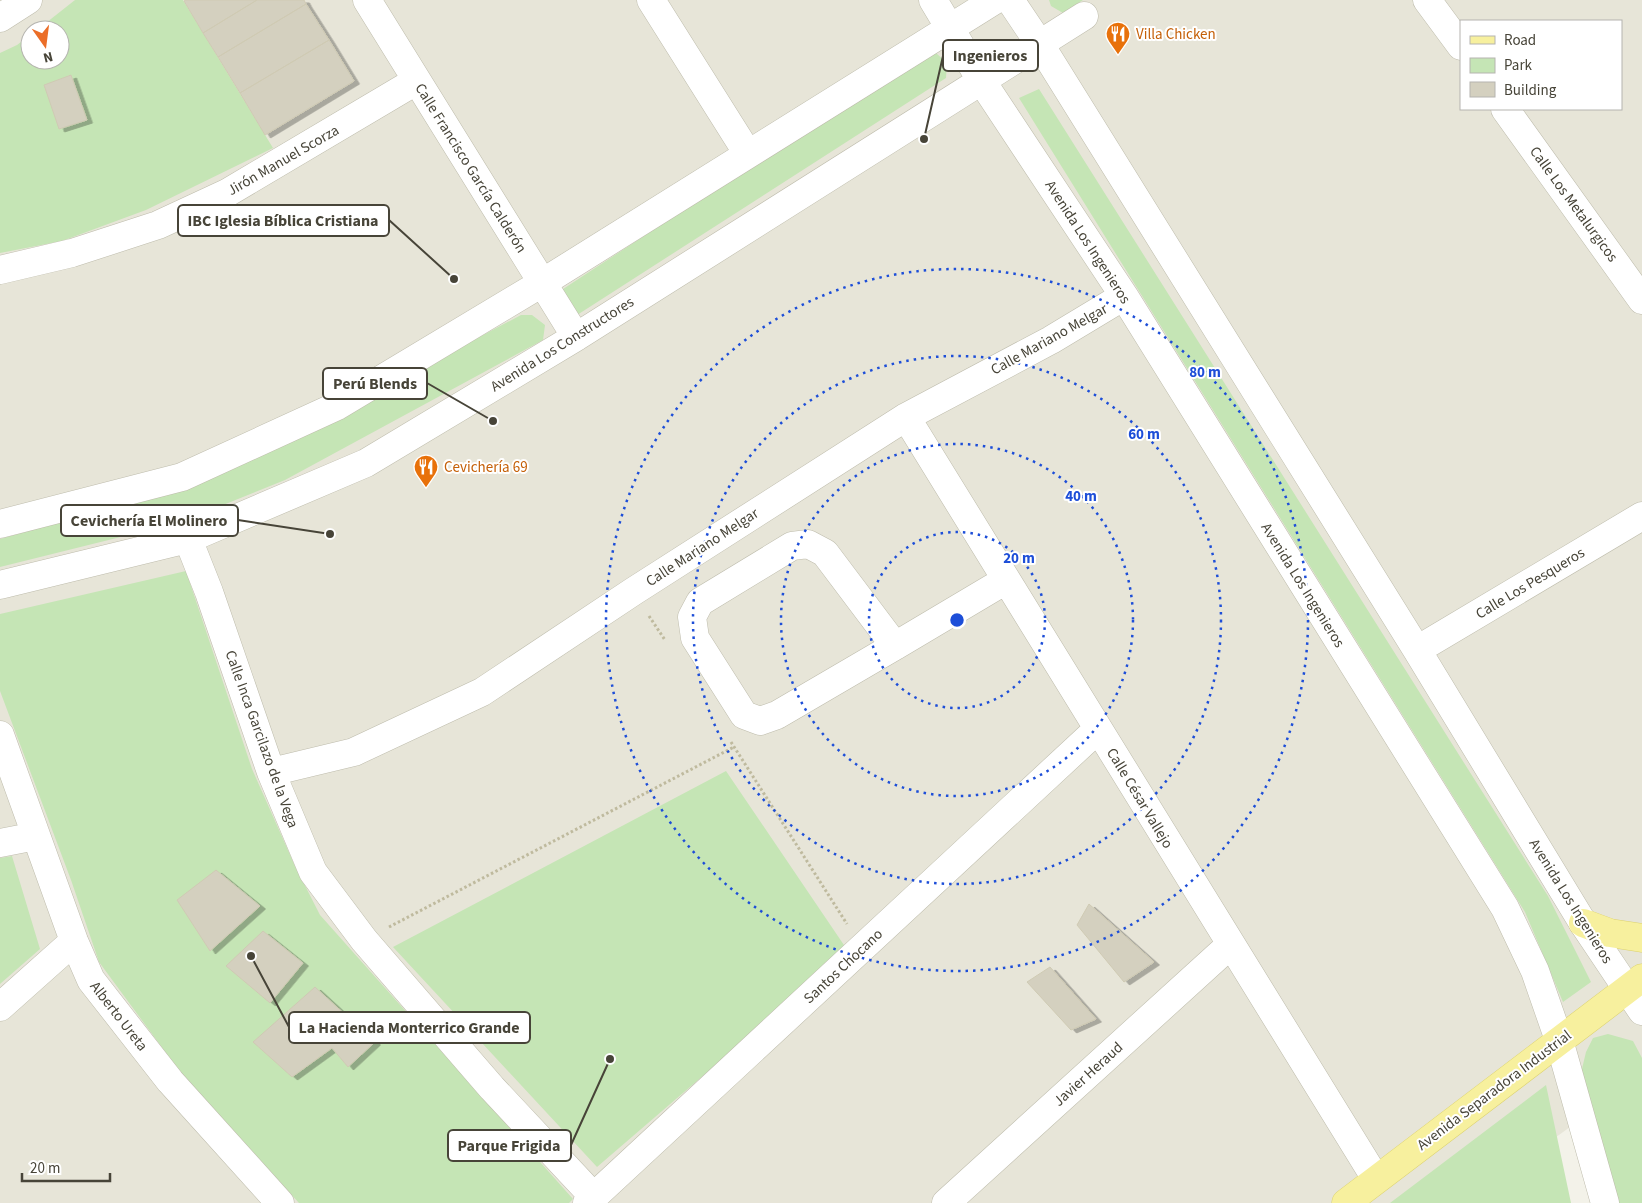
<svg xmlns="http://www.w3.org/2000/svg" width="1642" height="1203" font-family="'Source Sans 3',sans-serif">
	<style>
		.residential { fill: #e7e5d8; fill-rule: evenodd }
		.green { fill: #c5e5b5 }
		.building { fill: #d4d0bf; stroke: #cfcab3; filter: url(#shadow) }
		.lines { fill: none; stroke-linecap: round; stroke-linejoin: round }
		.minor-casing { stroke: #bebcac; stroke-width: 29 }
		.major-casing { stroke: #dcd26f; stroke-width: 29 }
		.path { stroke: #bfba9e; stroke-width: 3; stroke-dasharray: 2.5 2.5; stroke-linecap: butt }
		.minor { stroke: #fff; stroke-width: 28 }
		.major { stroke: #f7f09e; stroke-width: 28 }
		.ring { fill: none; stroke: #1d4ed8; stroke-width: 2.5; stroke-dasharray: 2.5 5 }
		.labels { text-anchor: middle; stroke-width: 4; stroke-linejoin: round; paint-order: stroke }
		.food-label { font-size: 15px; fill: #c56008; stroke: #fff; text-anchor: start }
		.street-label { font-size: 15px; fill: #474438; stroke: #fff }
		.centre { fill: #1d4ed8; stroke: #fff; stroke-width: 2.5 }
		.ring-label { font-size: 15px; text-anchor: middle; font-weight: bold; fill: #1d4ed8; stroke: #fff; stroke-width: 4; stroke-linejoin: round; paint-order: stroke }
		.leader { fill: none; stroke: #474438; stroke-width: 2 }
		.callout-dot { fill: #474438; stroke: #fff; stroke-width: 2 }
		.callout { fill: #fff; stroke: #474438; stroke-width: 2 }
		.callout-label { font-size: 16px; text-anchor: middle; font-weight: bold; fill: #474438 }
	</style>
	<defs>
		<filter id="shadow"><feDropShadow dx="5.5" dy="3" stdDeviation="0" flood-color="#0004"/></filter>
	</defs>
	<rect width="100%" height="100%" fill="#f3f2e9"/>
	<path class="residential" d="M0 0H1642V1075L1465 1203H0ZM1461 21H1621V109H1461ZM30 30H60V60H30Z"/>
	<path class="green" d="M75 0H183L273 148 146 210 62 241 0 253V53L17 45 30 35V60H60V30H37Z
		M1049 0H1083L1063 13 1051 6Z
		M936 53 947 63 946 78 574 317 560 291 922 54Z
		M1039 89 1548 896 1591 982 1563 1002 1525 912 1019 98Z
		M521 315H532L545 325 543 340 285 480 181 522 0 567V539L163 493 238 465Z
		M186 571 252 769 295 866 320 915 573 1199 569 1203H299L183 1076 99 962 71 880 0 691V614Z
		M726 771 848 951 597 1167 393 947Z
		M12 856 40 949 0 984V858Z
		M1608 1034 1633 1041 1642 1058V1203H1619L1581 1073 1586 1052 1593 1038Z
		M1546 1085 1571 1203H1390Z"/>
	<path class="building" d="M186 0H257L203 33 184 1Z
		M257 0H304L306 4 218 57 203 33Z
		M306 4 329 40 240 93 218 57Z
		M329 40 354 81 265 135 240 93Z
		M71 75 87 120 59 129 44 85Z
		M216 870 260 906 210 951 177 900Z
		M1089 904 1154 962 1124 982 1077 925Z
		M263 931 303 963 270 1003 226 966Z
		M1050 967 1096 1019 1071 1030 1027 982Z
		M315 987 375 1042 348 1067 332 1048 292 1077 253 1042Z"/>
	<g class="lines">
		<defs>
			<path id="minor" d="M367 0 576 337
				M651 0 748 154
				M933 0 981 80 1124 296 1505 908 1535 971 1559 1040 1605 1203
				M1010 0 1039 43 1417 650 1583 923 1642 1011
				M1427 0 1461 46
				M0 18 28 0
				M1505 109 1642 300
				M0 270 72 253 158 225 227 193 416 81
				M906 417 1376 1179
				M0 524 182 477 337 406 542 283 995 0
				M188 539 209 592 271 772 313 872 364 940 492 1088 594 1197
				M808 544 825 553 895 646 777 715 760 721 744 715 695 638 692 617 700 602 792 546Z
				M0 585 188 539 366 463 576 337 1084 16
				M895 646 1006 580
				M1417 650 1642 516
				M0 735 74 941 91 980 170 1081 280 1203
				M271 772 354 752 482 692 634 591 906 417 1051 340 1124 296
				M0 843 36 836
				M0 1007 74 941
				M587 1203 1098 729
				M946 1203 1230 945"/>
			<path id="major" d="M1583 923 1610 933 1642 938
				M1346 1203 1642 978"/>
		</defs>
		<use href="#minor" class="minor-casing"/>
		<use href="#major" class="major-casing"/>
		<path class="path" d="M649 616 665 640
			M731 742 847 924
			M389 927 734 747"/>
		<use href="#minor" class="minor"/>
		<use href="#major" class="major"/>
	</g>
	<g class="ring">
		<circle cx="957" cy="620" r="88"/>
		<circle cx="957" cy="620" r="176"/>
		<circle cx="957" cy="620" r="264"/>
		<circle cx="957" cy="620" r="351"/>
	</g>
	<defs>
		<symbol id="restaurant-pin" viewBox="-11 -11 22 30"><path d="M0 17L-7.5 6A9.5 9.5 0 1 1 7.5 6Z" fill="#e8710a" stroke="#fff"/><path d="M-5-6h1v4h1v-4h1v4h1v-4h1v5L-1.5 .5V6h-2V.5L-5-1ZM5-6V6H3V1.5H1.5Q1.5-4 5-6Z" fill="#fff"/></symbol>
	</defs>
	<g fill-rule="evenodd">
		<use href="#restaurant-pin" x="1104" y="20" width="28" height="38"/>
		<use href="#restaurant-pin" x="412" y="453" width="28" height="38"/>
	</g>
	<g class="labels">
		<g class="food-label">
			<text x="1136" y="39">Villa Chicken</text>
			<text x="444" y="472">Cevichería 69</text>
		</g>
		<g class="street-label">
			<text transform="translate(283 160) rotate(-30)" y="5">Jirón Manuel Scorza</text>
			<text transform="translate(471 168) rotate(58)" y="5">Calle Francisco García Calderón</text>
			<text transform="translate(1574 204) rotate(54)" y="5">Calle Los Metalurgicos</text>
			<text transform="translate(1088 242) rotate(57)" y="5">Avenida Los Ingenieros</text>
			<text transform="translate(1049 339) rotate(-29)" y="5">Calle Mariano Melgar</text>
			<text transform="translate(562 344) rotate(-32)" y="5">Avenida Los Constructores</text>
			<text transform="translate(702 547) rotate(-33)" y="5">Calle Mariano Melgar</text>
			<text transform="translate(1530 583) rotate(-31)" y="5">Calle Los Pesqueros</text>
			<text transform="translate(1303 585) rotate(58)" y="5">Avenida Los Ingenieros</text>
			<text transform="translate(262 739) rotate(70)" y="5">Calle Inca Garcilazo de la Vega</text>
			<text transform="translate(1140 798) rotate(59)" y="5">Calle César Vallejo</text>
			<text transform="translate(1571 901) rotate(58)" y="5">Avenida Los Ingenieros</text>
			<text transform="translate(843 966) rotate(-43)" y="5">Santos Chocano</text>
			<text transform="translate(119 1016) rotate(52)" y="5">Alberto Ureta</text>
			<text transform="translate(1088 1074) rotate(-42)" y="5">Javier Heraud</text>
			<text transform="translate(1494 1090) rotate(-37)" y="5">Avenida Separadora Industrial</text>
		</g>
	</g>
	<circle cx="957" cy="620" r="8" class="centre"/>
	<g class="ring-label">
		<text x="1205" y="377">80 m</text>
		<text x="1144" y="439">60 m</text>
		<text x="1081" y="501">40 m</text>
		<text x="1019" y="563">20 m</text>
	</g>
	<path class="leader" d="M924 139L943 56M454 279L389 220M493 421L427 383M330 534L238 520M251 956L289 1027M610 1059L571 1145"/>
	<g class="callout-dot">
		<circle cx="924" cy="139" r="5"/>
		<circle cx="454" cy="279" r="5"/>
		<circle cx="493" cy="421" r="5"/>
		<circle cx="330" cy="534" r="5"/>
		<circle cx="251" cy="956" r="5"/>
		<circle cx="610" cy="1059" r="5"/>
	</g>
	<g class="callout">
		<rect x="943" y="40" width="95" height="31" rx="5"/>
		<rect x="178" y="205" width="211" height="31" rx="5"/>
		<rect x="323" y="368" width="104" height="31" rx="5"/>
		<rect x="61" y="505" width="177" height="31" rx="5"/>
		<rect x="289" y="1012" width="241" height="31" rx="5"/>
		<rect x="448" y="1130" width="123" height="31" rx="5"/>
	</g>
	<g class="callout-label">
		<text x="990" y="61">Ingenieros</text>
		<text x="283" y="226">IBC Iglesia Bíblica Cristiana</text>
		<text x="375" y="389">Perú Blends</text>
		<text x="149" y="526">Cevichería El Molinero</text>
		<text x="409" y="1033">La Hacienda Monterrico Grande</text>
		<text x="509" y="1151">Parque Frigida</text>
	</g>
	<rect x="1460" y="20" width="162" height="90" fill="#ffffff" stroke="#b5b4af"/>
	<rect x="1470" y="36" width="25" height="8" fill="#f7f09e" stroke="#b5b4af"/>
	<text x="1504" y="45" font-size="15" fill="#474438">Road</text>
	<rect x="1470" y="58" width="25" height="15" fill="#c5e5b5" stroke="#b5b4af"/>
	<text x="1504" y="70" font-size="15" fill="#474438">Park</text>
	<rect x="1470" y="82" width="25" height="15" fill="#d4d0bf" stroke="#b5b4af"/>
	<text x="1504" y="95" font-size="15" fill="#474438">Building</text>
	<g transform="translate(45 45) rotate(166)"><circle r="24" fill="#ffffff" stroke="#b5b4af"/>
	<path d="M0-4L9 19L0 12L-9 19Z" fill="#eb6e28"/>
	<text y="-8" font-size="14" font-weight="bold" text-anchor="middle" fill="#474438">N</text>
	</g>
	<path d="M22 1173v8h88v-8" fill="none" stroke="#474438" stroke-width="2.5"/>
	<text x="30" y="1173" font-size="15" fill="#474438" stroke="#ffffff" stroke-width="4" paint-order="stroke">20 m</text>
</svg>
